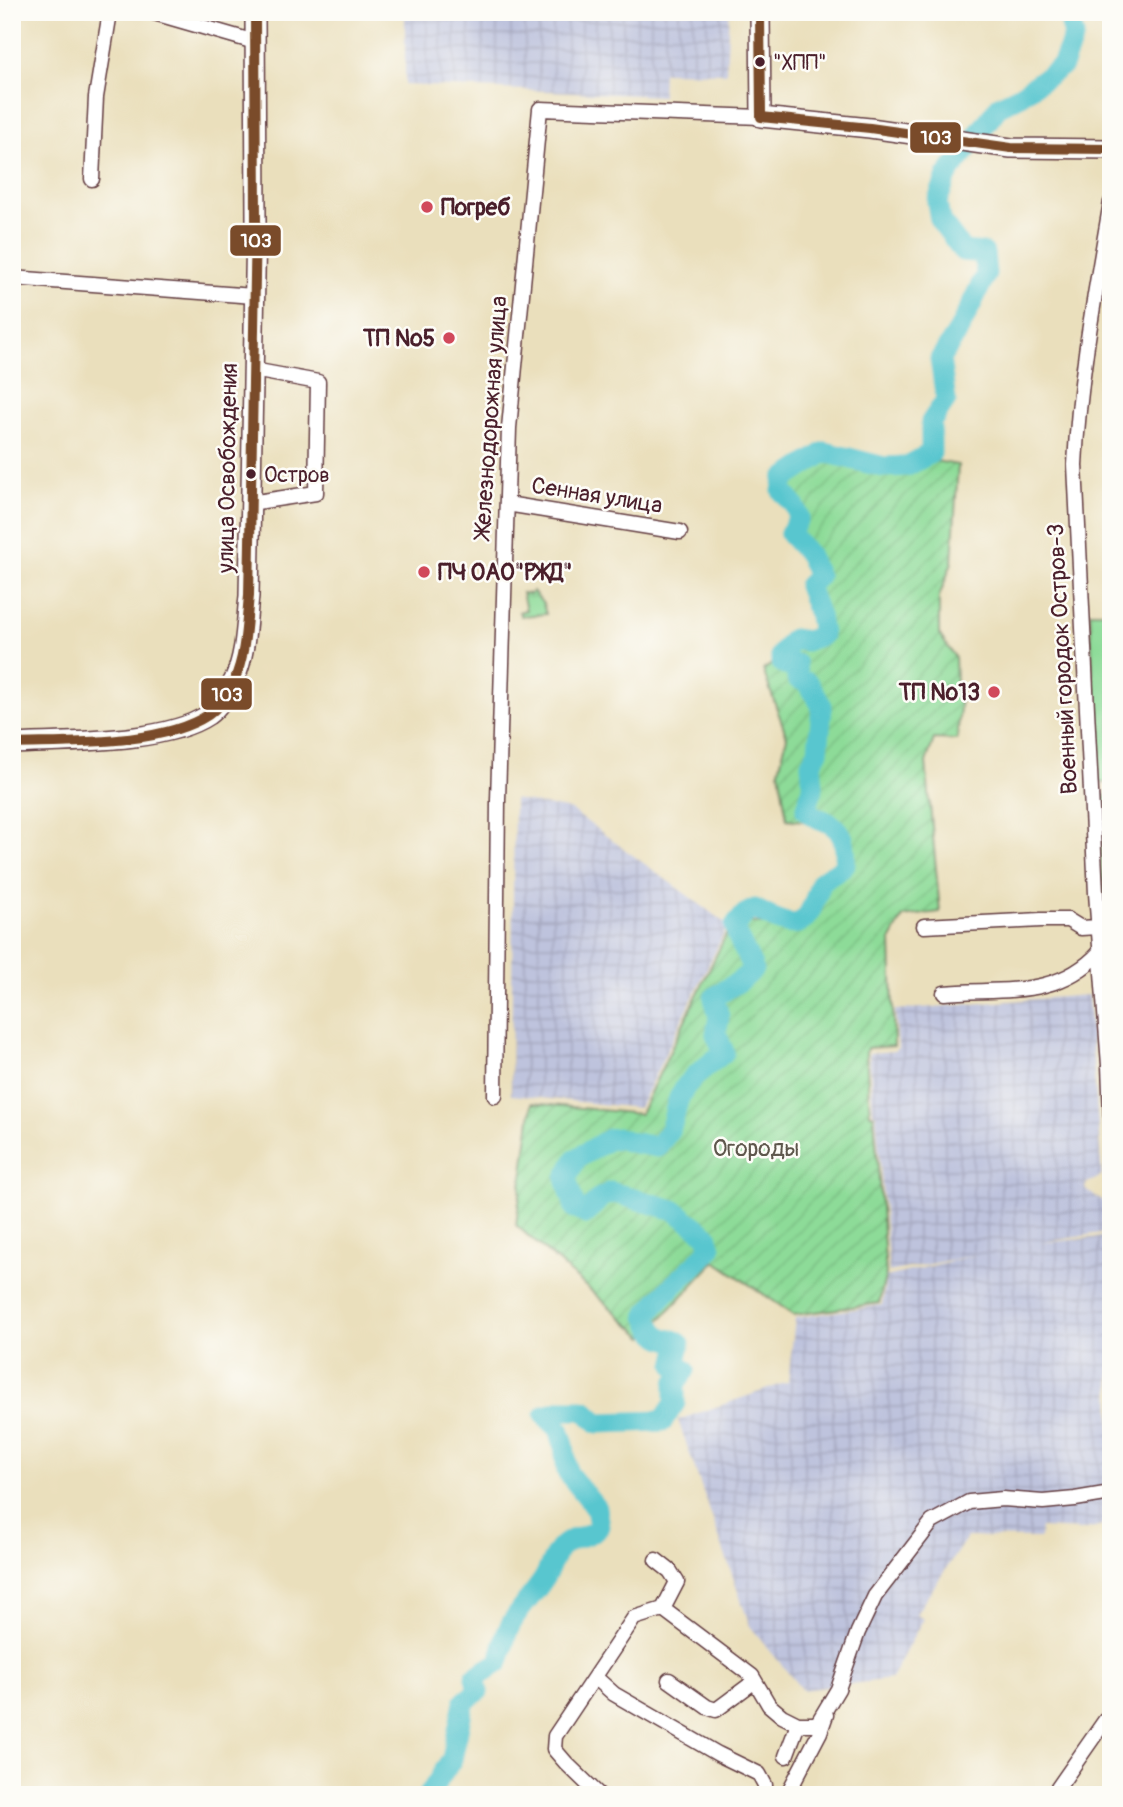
<svg xmlns="http://www.w3.org/2000/svg" width="1123" height="1807" font-family="Pangolin,sans-serif">
	<style>
		.industrial { fill: url(#industrial-grid) }
		.grass { fill: url(#grass-tufts); stroke: #6c7d62; stroke-width: 2 }
		.wetland { fill: url(#wetland-marsh); stroke: #6c7d62; stroke-width: 2 }
		.park { fill: #8ddb98; stroke: #6c7d62; stroke-width: 2 }
		.garden { fill: url(#garden-furrows); stroke: #6c7d62; stroke-width: 2 }
		.lines { fill: none; stroke-linecap: round; stroke-linejoin: round }
		.river { stroke: #59c6cf; stroke-width: 21 }
		.minor-casing { stroke: #623c41; stroke-width: 17 }
		.major-casing { stroke: #623c41; stroke-width: 22 }
		.minor { stroke: #fff; stroke-width: 14 }
		.major { stroke: #fff; stroke-width: 19 }
		.bus-1-casing { stroke: #fdfcf7; stroke-width: 16 }
		.bus-1 { stroke: #7a4b2a; stroke-width: 10 }
		.bus-dot { fill: #4a1f2b; stroke: #fdfcf7; stroke-width: 2.5 }
		.poi-dot { fill: #d1495b; stroke: #fdfcf7; stroke-width: 2.5 }
		.labels { text-anchor: middle; stroke-width: 5; stroke-linejoin: round; paint-order: stroke }
		.bus-label { font-size: 21px; fill: #4a1f2b; stroke: #fdfcf7; text-anchor: start }
		.poi-label { font-size: 23px; font-weight: bold; fill: #4a1f2b; stroke: #fdfcf7; text-anchor: start }
		.street-label { font-size: 23px; fill: #4a1f2b; stroke: #fdfcf7 }
		.park-label { font-size: 23px; fill: #5e574c; stroke: #fdfcf7 }
		.line-badge { stroke: #fdfcf7; stroke-width: 2.5 }
		.badge-label { font-size: 19px; text-anchor: middle; font-weight: bold; fill: #fff }
	</style>
	<defs>
		<pattern id="industrial-grid" width="8" height="8" patternUnits="userSpaceOnUse" patternTransform="scale(1.75)"><rect width="8" height="8" fill="#bec3dd"/><path d="M0 4h8M4 0v8" fill="none" stroke="#a5a7be"/></pattern>
		<pattern id="grass-tufts" width="24" height="20" patternUnits="userSpaceOnUse" patternTransform="scale(1.75)"><rect width="24" height="20" fill="#8ddb98"/><path d="M3 7l-1-3M5 7V3M7 7l1-3M15 17l-1-3M17 17v-4M19 17l1-3" fill="none" stroke="#7bbc83"/></pattern>
		<pattern id="wetland-marsh" width="20" height="14" patternUnits="userSpaceOnUse" patternTransform="scale(1.75)"><rect width="20" height="14" fill="#8ddb98"/><path d="M1 5h8M5 5V1M11 12h8M15 12V8" fill="none" stroke="#7bbc83"/></pattern>
		<pattern id="garden-furrows" width="10" height="10" patternUnits="userSpaceOnUse" patternTransform="scale(1.75)"><rect width="10" height="10" fill="#8ddb98"/><path d="M-1 1l2-2M0 10L10 0M9 11l2-2" fill="none" stroke="#7bbc83"/></pattern>
	</defs>
	<rect width="100%" height="100%" fill="#fdfcf7"/>
	<filter id="ink" filterUnits="userSpaceOnUse"><feTurbulence type="fractalNoise" baseFrequency=".0143" numOctaves="2"/><feDisplacementMap in="SourceGraphic" scale="14" xChannelSelector="R" yChannelSelector="G"/><feConvolveMatrix kernelMatrix="1 2 1 2 8 2 1 2 1" color-interpolation-filters="sRGB"/></filter>
	<filter id="wash" filterUnits="userSpaceOnUse"><feTurbulence type="fractalNoise" baseFrequency=".00686" numOctaves="4" result="noise"/><feDisplacementMap in="SourceGraphic" scale="28" xChannelSelector="R" yChannelSelector="G"/><feGaussianBlur stdDeviation="1.57" result="paint"/><feColorMatrix in="noise" values="0 0 0 0 0 0 0 0 0 0 0 0 0 0 0 0 0 1.4 0 .05"/><feComposite in="paint" operator="in"/></filter>
	<g filter="url(#wash)">
		<rect width="100%" height="100%" fill="#eadfbc"/>
		<path class="industrial" d="M405 12H729L726 73 663 72 662 96 405 85Z
			M514 799 571 810 728 925 639 1108 511 1095Z
			M1088 995 1102 1176 1086 1184V1190L1104 1202 1107 1232 1040 1243 1110 1236 1111 1523 1082 1530 1041 1528 1040 1538 967 1537 916 1614 923 1619 891 1679 802 1690 750 1626 678 1420 788 1382 795 1318 882 1305 886 1277 975 1255 889 1272 876 1114 873 1113 869 1053 894 1051 898 1048 895 1010Z"/>
		<path class="grass" d="M1099 791 1111 801V879L1102 882Z
			M1111 883V941H1110L1107 938 1102 886Z"/>
		<path class="wetland" d="M533 591 543 604 546 614 521 616 519 612 526 610 522 593 530 594Z"/>
		<path class="park" d="M1090 612H1111V783H1098Z"/>
		<path class="garden" d="M831 458 861 467 893 472 930 460 958 465 952 562 939 597V634L955 657 956 685 961 696 957 740 934 739 926 762 940 912 903 917 891 939 894 1046 867 1048 866 1053 870 1114 874 1115 886 1273 879 1303 794 1315 715 1261 644 1337 516 1225 532 1103 640 1114 733 920 797 929 813 919 826 887 844 873 853 863 850 836 842 826 787 819 779 770 787 737 763 670 790 652 829 637 818 589 825 573 812 550 798 532 803 519 788 488 789 480 817 461Z"/>
		<g class="lines">
			<path class="river" d="M429 1795 452 1759 464 1702 478 1691 475 1677 499 1662C502 1652 504 1640 508 1630 516 1611 532 1597 543 1580 550 1569 552 1556 562 1546 575 1534 586 1540 599 1526L596 1508 567 1472 564 1445 559 1429 545 1415 562 1410H584L598 1423 663 1421 675 1403V1384L685 1370 675 1365 680 1344 674 1340C658 1340 652 1329 647 1316 664 1289 691 1272 711 1248L707 1235 674 1210 611 1192 600 1198 586 1214 575 1208 566 1178 576 1159 609 1139 619 1138 629 1142 657 1147C661 1141 667 1135 670 1129 675 1118 675 1106 680 1096 690 1075 708 1067 724 1052L716 1034 719 1017 714 998C727 987 742 983 753 969 747 954 738 942 735 926L745 914 755 909C800 934 807 929 821 881L838 871 845 864C846 844 845 830 825 821 816 817 812 817 806 810L813 787 811 764 818 751 822 706 808 683 797 678 796 664 788 666 781 662V654L793 639 806 641 822 635 819 616 808 586 818 576 808 554 790 534 799 517 794 505 782 491 784 479 825 452 884 467 907 466 931 453V422L946 400 940 359 959 330 986 274 984 253 963 251 940 220 937 202 947 176 999 106 1019 96 1062 66 1074 36 1068 12"/>
		</g>
	</g>
	<g filter="url(#ink)">
		<g class="lines">
			<defs>
				<path id="minor" d="M151 12 255 42
					M92 179 96 97 110 12
					M1111 202C1096 289 1079 376 1075 465L1096 893 1109 1065 1111 1116
					M12 278 254 296
					M250 503 316 493 318 382 253 370
					M507 504 680 532
					M924 926 1041 920H1068L1081 928 1098 927
					M944 993C1002 988 1057 999 1100 952
					M495 1096 498 800 509 428 540 109 761 117
					M656 1560 670 1571 677 1582 663 1609
					M595 1677 614 1694 718 1754 759 1774 765 1785V1795
					M669 1680 707 1707 716 1710 755 1681
					M786 1756 798 1724
					M599 1795 566 1763 554 1749 555 1736 634 1618 663 1609 752 1676 769 1705 782 1716 798 1724H817L838 1689 858 1632 875 1596 932 1522 969 1502 1003 1499 1043 1502 1075 1499 1111 1493
					M787 1795 820 1732 826 1715
					M1053 1795 1111 1712"/>
				<path id="major" d="M760 12 761 117 870 128 1011 148 1111 149
					M12 744C65 741 165 744 208 715 219 707 228 692 234 680 246 655 246 624 249 596L256 223 255 12"/>
			</defs>
			<use href="#minor" class="minor-casing"/>
			<use href="#major" class="major-casing"/>
			<use href="#minor" class="minor"/>
			<use href="#major" class="major"/>
			<defs>
				<path id="bus-1" d="M760 12 761 117
					M761 117 870 128 1011 148 1111 149
					M12 744C68 742 161 746 208 715 220 707 228 693 234 681 246 654 246 624 249 596L256 223 255 12"/>
			</defs>
			<use href="#bus-1" class="bus-1-casing"/>
			<use href="#bus-1" class="bus-1"/>
		</g>
	</g>
	<g class="bus-dot">
		<circle cx="760" cy="62" r="6"/>
		<circle cx="251" cy="474" r="6"/>
	</g>
	<g class="poi-dot">
		<circle cx="427" cy="207" r="7"/>
		<circle cx="449" cy="338" r="7"/>
		<circle cx="424" cy="572" r="7"/>
		<circle cx="994" cy="692" r="7"/>
	</g>
	<g class="labels">
		<g class="bus-label">
			<text x="773" y="70">"ХПП"</text>
			<text x="264" y="482">Остров</text>
		</g>
		<g class="poi-label">
			<text x="441" y="215">Погреб</text>
			<text x="435" y="346" text-anchor="end">ТП №5</text>
			<text x="438" y="580">ПЧ ОАО"РЖД"</text>
			<text x="980" y="700" text-anchor="end">ТП №13</text>
		</g>
		<g class="street-label">
			<text transform="translate(490 417) rotate(-86)" y="8">Железнодорожная улица</text>
			<text transform="translate(227 468) rotate(-89)" y="8">улица Освобождения</text>
			<text transform="translate(597 495) rotate(9)" y="8">Сенная улица</text>
			<text transform="translate(1062 659) rotate(-93)" y="8">Военный городок Остров-3</text>
		</g>
		<g class="park-label">
			<text x="756" y="1156">Огороды</text>
		</g>
	</g>
	<g class="line-badge">
		<rect x="909" y="121" width="53" height="33" rx="7" fill="#7a4b2a"/>
		<rect x="229" y="224" width="53" height="33" rx="7" fill="#7a4b2a"/>
		<rect x="200" y="677" width="53" height="34" rx="7" fill="#7a4b2a"/>
	</g>
	<g class="badge-label">
		<text x="936" y="144">103</text>
		<text x="256" y="247">103</text>
		<text x="227" y="701">103</text>
	</g>
	<rect width="1123" height="1807" fill="none" stroke="#fdfcf7" stroke-width="42"/>
</svg>
